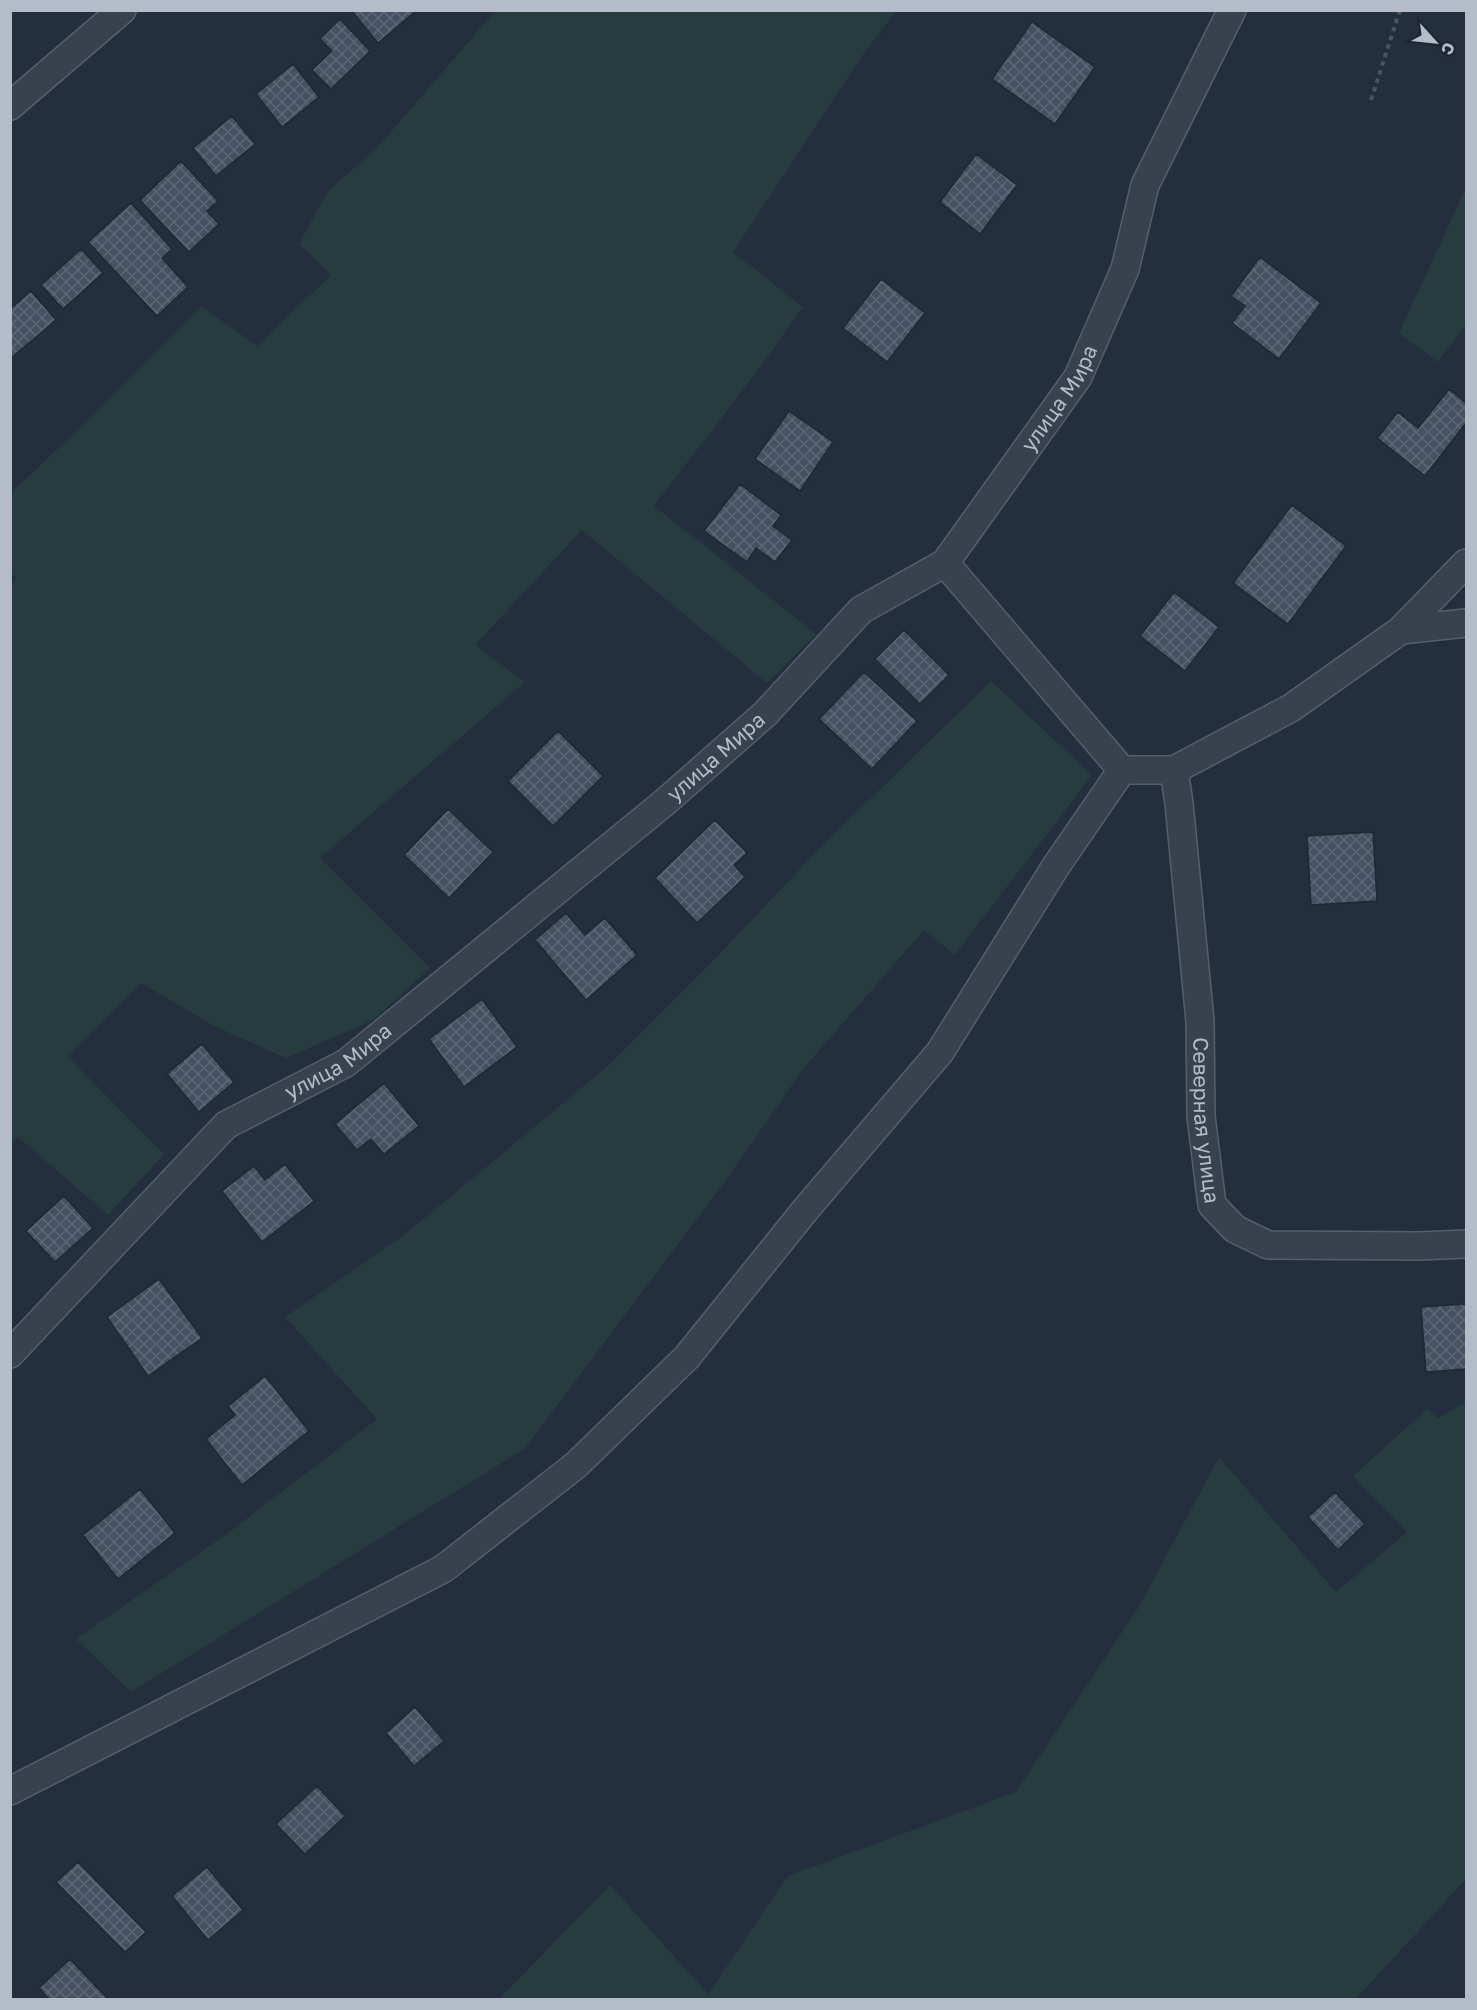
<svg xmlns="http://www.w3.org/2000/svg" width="1477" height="2010" font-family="'Golos Text',sans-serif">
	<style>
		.garden { fill: #263c3f }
		.building { fill: url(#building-cross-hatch); stroke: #1f2835; stroke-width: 1.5 }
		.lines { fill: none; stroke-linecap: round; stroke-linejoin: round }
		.street-casing { stroke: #565f6c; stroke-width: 30 }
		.path { stroke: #44595c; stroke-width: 4; stroke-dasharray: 4.5 4.5; stroke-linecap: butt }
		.street { stroke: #38414e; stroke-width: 27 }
		.labels { text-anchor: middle; stroke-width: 4.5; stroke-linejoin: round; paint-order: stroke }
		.street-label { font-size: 21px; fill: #b4bcc9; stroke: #1d2633 }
	</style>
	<defs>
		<pattern id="building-cross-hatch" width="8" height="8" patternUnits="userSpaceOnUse" patternTransform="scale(1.5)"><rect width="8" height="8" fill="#455162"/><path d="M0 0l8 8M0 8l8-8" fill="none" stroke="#5d6877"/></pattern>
	</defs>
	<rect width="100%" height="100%" fill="#242f3e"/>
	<path class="garden" d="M495 11H896L862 56 733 252 803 307 754 375 654 506 816 634 767 683 582 530 475 645 525 682 320 858 430 968 373 1020 286 1058 214 1026 141 983 67 1056 164 1154 108 1215 18 1137 11 1142 10 584 16 578 11 572V493L67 440 201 306 257 346 331 275 299 244 328 191 377 148Z
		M1466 188V325L1438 362 1399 333Z
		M991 681 1092 775 955 955 924 930 803 1069 724 1183 524 1449 131 1692 76 1639 228 1533 377 1419 285 1317 403 1236 609 1065 706 968 821 847Z
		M1466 1402V1879L1356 1999H499L610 1885 708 1994 788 1876 1016 1792 1140 1605 1219 1457 1336 1592 1407 1532 1353 1476 1427 1409 1438 1418Z"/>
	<path class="building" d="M351 10H417L378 43Z
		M340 19 370 51 331 89 312 70 332 51 320 39Z
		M1032 22 1095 67 1055 124 992 79Z
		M293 64 319 97 282 127 256 94Z
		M232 116 255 144 216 176 193 148Z
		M976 154 1017 185 980 234 940 202Z
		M181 161 218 201 207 211 219 224 189 252 140 200Z
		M131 203 172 249 162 258 188 287 157 316 88 242Z
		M81 249 103 273 63 309 41 285Z
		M1260 257 1321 303 1279 359 1232 323 1245 306 1231 296Z
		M881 279 925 313 887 362 843 328Z
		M31 291 56 320 10 359V309Z
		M1449 389 1466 403V423L1425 476 1377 438 1398 412 1418 428Z
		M789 411 833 442 800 491 755 459Z
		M740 484 781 515 773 526 792 540 775 562 756 548 747 562 704 531Z
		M1292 505 1346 546 1288 624 1233 583Z
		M1174 592 1219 627 1185 671 1140 636Z
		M904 630 949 675 920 704 875 659Z
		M864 672 917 721 872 769 819 719Z
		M558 731 603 776 553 826 508 781Z
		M448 809 493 852 449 898 404 855Z
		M715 820 747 853 734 865 745 877 697 923 655 878Z
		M1373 832 1377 901 1311 905 1307 836Z
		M566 913 585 935 605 918 637 955 586 1000 535 940Z
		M482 999 517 1047 464 1087 429 1039Z
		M202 1044 234 1082 199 1112 167 1074Z
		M384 1083 419 1126 384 1154 371 1139 357 1150 335 1124Z
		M285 1164 314 1201 262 1242 222 1191 254 1166 265 1180Z
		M64 1196 93 1228 55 1262 26 1231Z
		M159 1279 202 1338 148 1376 107 1317Z
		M1466 1304V1369L1426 1372 1421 1307Z
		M265 1376 309 1431 242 1485 206 1439 235 1415 228 1406Z
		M140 1489 175 1533 118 1579 83 1535Z
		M1335 1492 1365 1524 1338 1550 1308 1517Z
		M415 1707 444 1741 414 1766 386 1733Z
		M317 1786 345 1816 305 1854 276 1824Z
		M78 1862 146 1932 125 1952 56 1882Z
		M207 1867 243 1910 208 1940 172 1896Z
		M70 1959 108 1999V2000H50L39 1988Z"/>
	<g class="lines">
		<defs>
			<g id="street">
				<path d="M10 106 122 10"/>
				<path d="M945 563 1122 770H1174L1291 708 1401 630 1466 563"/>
				<path d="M1401 630 1466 623"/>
				<path id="s1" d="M1174 770 1179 803 1200 1021 1201 1116 1212 1205 1235 1229 1268 1245 1419 1246 1466 1244"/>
				<path id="s2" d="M10 1354 226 1125 346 1063 665 802 765 714 861 610 945 563 1078 377 1125 269 1145 185 1232 10"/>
				<path d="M10 1791 443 1569 576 1465 687 1357 806 1209 940 1052 1056 866 1122 770"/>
			</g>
		</defs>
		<use href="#street" class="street-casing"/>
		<path class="path" d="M1371 100 1400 10"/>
		<use href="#street" class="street"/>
	</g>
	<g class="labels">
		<g class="street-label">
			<text dy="7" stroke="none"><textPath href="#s2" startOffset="1434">улица Мира</textPath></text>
			<text dy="7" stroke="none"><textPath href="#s2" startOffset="930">улица Мира</textPath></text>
			<text dy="7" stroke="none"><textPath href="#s2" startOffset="444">улица Мира</textPath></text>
			<text dy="7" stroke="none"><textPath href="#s1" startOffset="352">Северная улица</textPath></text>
		</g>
	</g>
	<rect width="1477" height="2010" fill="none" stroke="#b4bcc9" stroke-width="24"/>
	<g transform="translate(1435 42) rotate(117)" stroke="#1d2633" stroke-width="4.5" paint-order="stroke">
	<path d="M0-4.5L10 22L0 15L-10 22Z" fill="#b4bcc9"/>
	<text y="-9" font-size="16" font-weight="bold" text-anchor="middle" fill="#b4bcc9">С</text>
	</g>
</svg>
